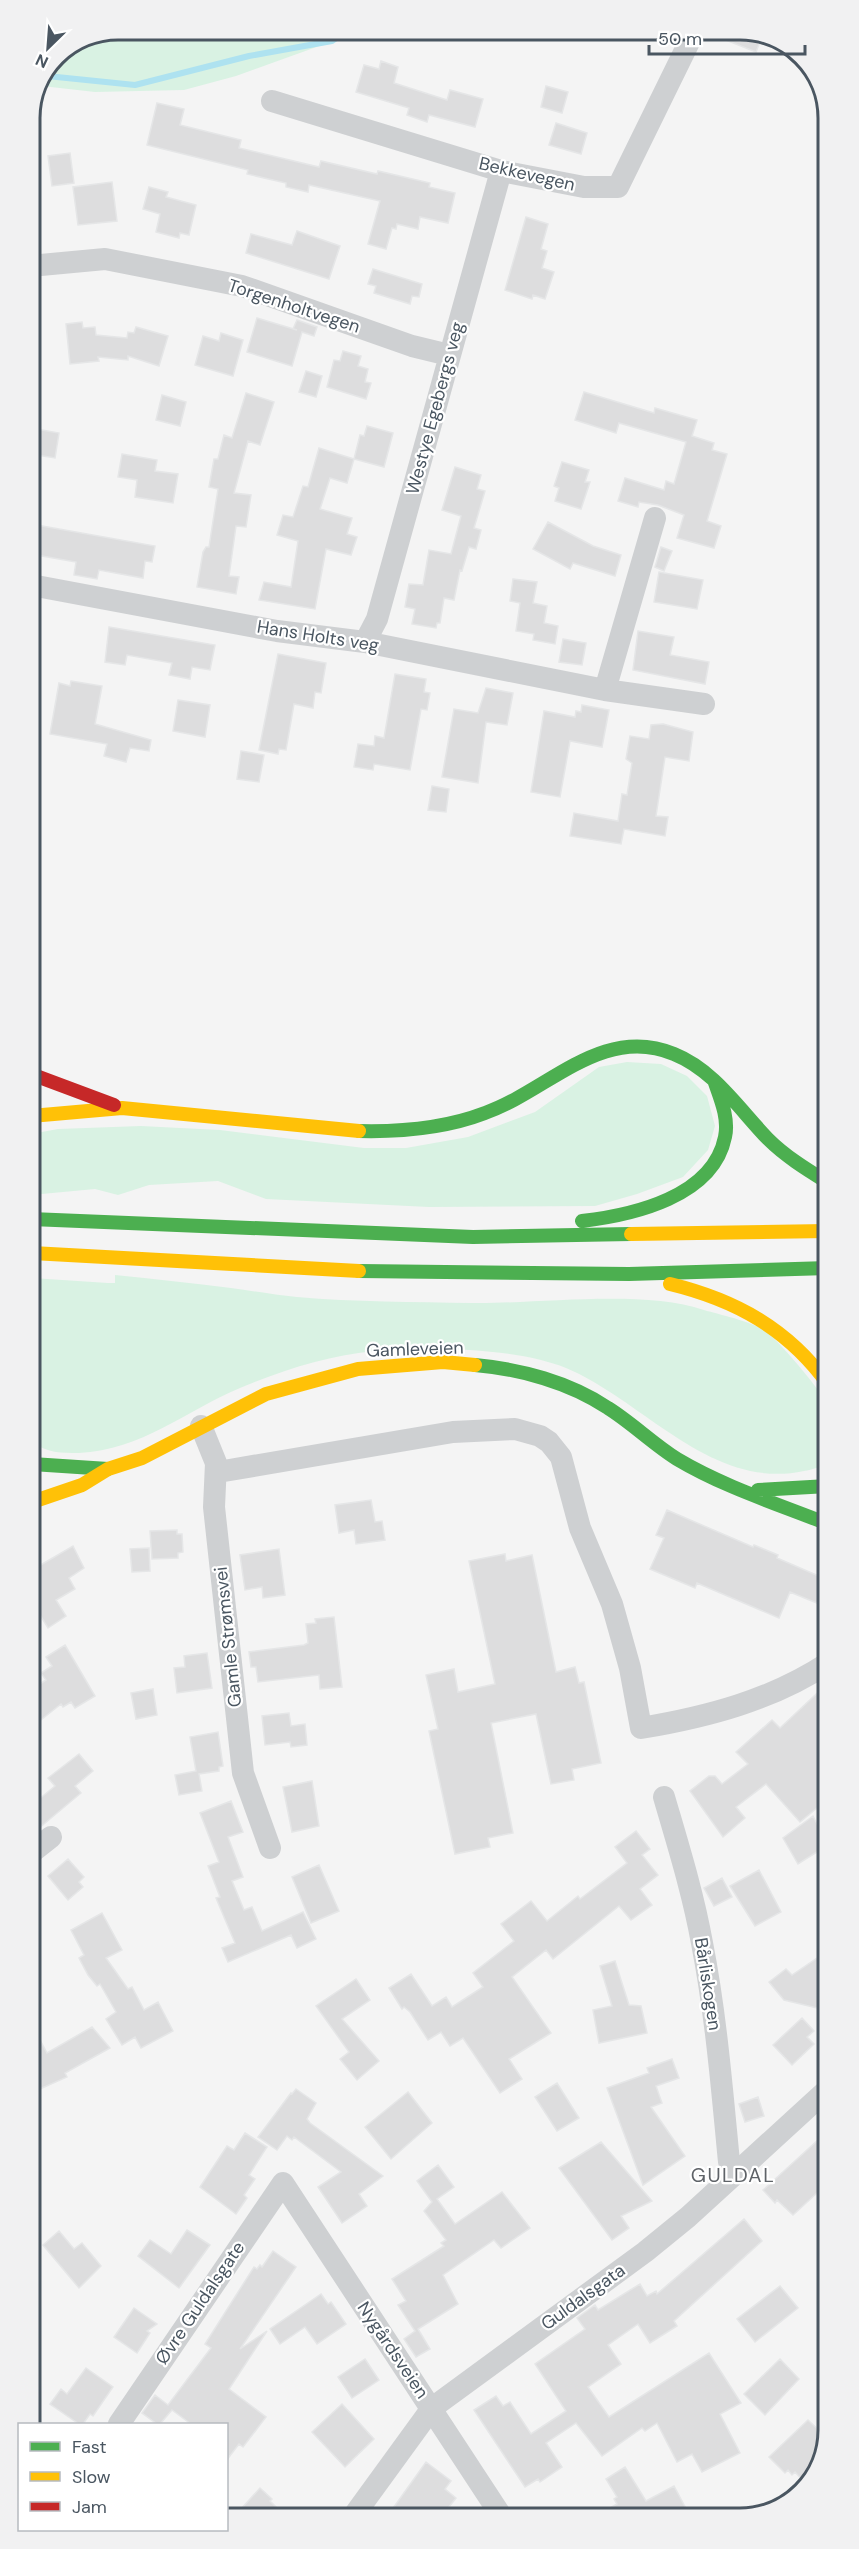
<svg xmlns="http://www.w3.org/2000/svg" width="859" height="2549" font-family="'DM Sans',sans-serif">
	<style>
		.green { fill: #d9f2e3 }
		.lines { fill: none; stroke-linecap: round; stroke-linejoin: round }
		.stream { stroke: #aee2f0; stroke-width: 6 }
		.building { fill: #ddddde; stroke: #e5e6e7; stroke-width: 1.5 }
		.street { stroke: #ced0d2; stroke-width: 22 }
		.fast { stroke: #4caf50; stroke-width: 14 }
		.slow { stroke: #ffc107; stroke-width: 14 }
		.jam { stroke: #c62828; stroke-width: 14 }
		.labels { text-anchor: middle; stroke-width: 4.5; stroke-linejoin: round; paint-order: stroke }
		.street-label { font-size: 18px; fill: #4a5661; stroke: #fff }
		.neighbourhood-label { font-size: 20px; letter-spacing: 1.5px; fill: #5f6368; stroke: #fff }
		.rim { fill: none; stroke: #4a5661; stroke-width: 3 }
	</style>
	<rect width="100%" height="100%" fill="#f4f4f4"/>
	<path class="green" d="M118 30H338L322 45 236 76 184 90 95 92 42 86 56 56Z
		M627 1062 661 1064 687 1076 707 1096 715 1126 708 1150 683 1177 637 1194 595 1206 429 1207 266 1199 218 1181 149 1185 118 1195 95 1189 31 1195V1134L58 1129 141 1126 220 1130 364 1148H406L468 1137 535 1112 599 1067Z
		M115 1275C154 1279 193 1283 231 1288 253 1291 275 1295 297 1297 355 1302 414 1302 472 1303 540 1304 642 1289 704 1310 721 1315 754 1322 767 1332 777 1340 815 1383 821 1395 828 1410 834 1456 820 1466 818 1468 806 1471 804 1471 711 1491 643 1400 566 1368 516 1348 429 1346 376 1351 329 1355 283 1370 240 1388 185 1411 142 1450 79 1453 61 1453 47 1453 32 1442V1278L108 1283H115Z"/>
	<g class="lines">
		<path class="stream" d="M47 76 135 85 249 56 332 41 348 30"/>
	</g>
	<path class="building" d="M708 30H747L762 37 756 52 708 33Z
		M381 61 398 67 394 83 447 100 450 90 483 99 475 127 429 115 427 122 407 115 409 108 356 92 364 65 379 69Z
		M546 86 568 92 562 113 541 107Z
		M157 103 184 109 180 125 241 140 239 148 319 167 321 161 377 174 378 171 430 183 429 187 455 193 448 223 420 217 418 229 397 224 396 229 392 228 386 249 368 244 380 201 309 185 308 192 286 187V183L247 174 248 170 147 145Z
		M556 123 587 133 581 154 549 145Z
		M70 153 74 183 52 186 48 156Z
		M112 182 117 221 78 225 73 187Z
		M149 187 168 192 166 197 196 205 189 235 180 233 179 238 156 232 160 214 143 209Z
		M526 217 548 224 541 249 547 251 542 268 554 272 545 299 533 295 532 299 505 290Z
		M297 231 340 246 329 279 246 253 251 234 292 245Z
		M373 269 422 284 419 297 412 296 410 304 374 293 376 286 368 284Z
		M257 318 297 330 293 329 297 320 317 327 314 336 302 332 292 366 247 352Z
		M82 322 83 328 95 327 96 335 127 338 128 332 134 333 136 327 168 336 159 366 128 356V360L98 357 99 361 70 364 66 324Z
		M221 333 243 340 233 376 195 365 203 336 219 341Z
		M343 351 361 356 358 366 368 369 365 382 371 383 366 399 327 387 334 360 340 361Z
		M306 371 322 376 316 397 299 392Z
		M584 392 654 413 655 408 697 420 692 436 714 443 712 450 727 454 707 521 721 526 714 548 677 538 684 515 658 505 639 502 638 507 618 501 625 478 664 490 666 481 674 484 686 442 619 423 616 433 575 420Z
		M246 393 274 402 260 445 248 441 234 493 251 495 246 527 236 526 229 576 239 577 236 594 197 587 203 552 206 547H209L218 489 209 487 214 459H218L224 435 232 438Z
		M162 395 186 402 180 426 156 420Z
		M367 426 393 433 384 467 354 459 360 435 364 436Z
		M31 428 59 433 55 458 31 454Z
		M319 448 354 459 347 483 330 478 320 509 352 518 347 534 357 537 351 555 326 549 315 609 259 600 264 582 291 587 298 541 277 535 283 515 293 517 303 486 308 487Z
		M122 454 157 460 155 471 178 474 173 503 135 497 137 480 118 477Z
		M562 462 589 470 585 482H590L581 509 555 501 559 488 554 486Z
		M455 467 481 475 477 489 485 491 474 528 481 530 476 549 469 547 462 571 460 570 454 600 444 598 440 623H437L436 628 412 624 415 609 405 607 409 584 423 585 429 550 451 554 461 516 442 510Z
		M548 522 593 546 621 555 615 576 573 563 570 569 533 549Z
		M31 524 155 546 152 562 145 561 143 578 99 570 97 579 74 575 76 562 31 554Z
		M661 547 672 551 664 571 655 567Z
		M659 572 703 580 697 609 654 602Z
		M513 579 537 582 533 603 547 606 544 623 558 626 555 644 533 640 534 634 516 631 520 603 510 601Z
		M109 627 215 645 210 670 192 667 190 679 169 675 172 663 127 655 125 665 105 662Z
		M638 631 674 637 670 655 709 662 705 684 633 670Z
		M563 639 586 643 582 665 559 662Z
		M278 654 326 663 321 693 315 692 313 708 294 704 286 750 279 749 278 754 259 750Z
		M395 674 426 679 424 692 430 693 427 710 421 709 410 770 374 764 373 770 354 767 358 744 374 746 375 736 384 738Z
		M71 681 102 686 95 724 151 740 149 751 130 748 126 762 104 756 107 744 50 734 59 683 70 686Z
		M486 688 513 693 507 725 486 722 478 783 442 777 454 709 478 713Z
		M178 700 210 705 205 737 173 731Z
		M582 705 609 710 602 747 570 741 560 797 531 792 544 711 575 717 576 711 581 712Z
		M663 724 693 732 689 761 665 757 656 816 668 817 665 836 624 829 621 844 570 836 574 813 618 821 622 794 627 795 632 763 626 759 630 736 649 739 651 725Z
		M241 751 264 755 259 782 237 779Z
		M432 786 449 789 446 812 428 810Z
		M371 1500 375 1522 382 1521 385 1540 356 1544 354 1530 339 1533 335 1505Z
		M667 1510 753 1547 754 1545 778 1555 777 1558 828 1580V1596L824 1606 790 1592 779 1618 697 1583 695 1588 650 1569 664 1538 656 1535Z
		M177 1530V1534H182L183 1552 178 1553V1558L152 1559 150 1531Z
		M73 1546 84 1568 69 1578 75 1589 56 1600 66 1616 48 1628 32 1602V1570Z
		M149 1548 150 1571 132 1572 130 1549Z
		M279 1549 285 1595 263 1598 262 1587 245 1590 240 1555Z
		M505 1554 506 1561 532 1555 556 1672 575 1667 579 1683 584 1682 601 1763 572 1769 574 1780 551 1784 536 1714 491 1723 513 1833 488 1838 490 1847 455 1854 429 1731 438 1729 426 1675 454 1669 458 1692 495 1684 469 1561Z
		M334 1617 342 1687 320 1689 319 1675 258 1682 256 1667H251L249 1652 304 1645 308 1643 306 1624 316 1623 315 1619Z
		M65 1645 95 1696 75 1708 71 1702 63 1707 61 1704 32 1727V1689L46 1680 41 1673 52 1666 46 1657Z
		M207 1653 212 1688 177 1693 174 1668 185 1667 184 1656Z
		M828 1683V1799L800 1822 766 1784 736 1807 745 1818 723 1837 690 1791 709 1776H715L722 1784 748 1764 736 1752 772 1720 780 1728Z
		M153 1689 157 1715 136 1719 131 1693Z
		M289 1713 291 1726 305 1724 307 1745 291 1747 290 1742 265 1745 262 1716Z
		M218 1732 223 1766 219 1767V1771L199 1774 202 1791 179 1795 175 1775 196 1771 190 1737Z
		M79 1754 93 1771 75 1786 81 1793 32 1834V1805L55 1786 48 1778Z
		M312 1781 319 1826 292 1832 283 1787Z
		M231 1801 243 1832 228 1837 243 1877 232 1881 244 1910 252 1907 262 1931 303 1912 316 1939 297 1948 291 1935 228 1962 222 1948 235 1943 216 1898 220 1897 208 1866 219 1862 200 1813Z
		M813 1816 828 1845 798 1864 783 1838Z
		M636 1831 650 1849 642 1855 658 1875 640 1889 652 1905 631 1920 619 1906 553 1959 546 1950 512 1977 551 2033 509 2059 522 2079 500 2093 463 2038 450 2046 441 2032 428 2040 410 2012 404 2007 402 2009 389 1988 411 1974 432 2006 446 1997 452 2007 483 1987 473 1973 514 1941 501 1924 531 1901 547 1921 578 1896 580 1899 627 1863 615 1847Z
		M68 1859 84 1877 79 1882 83 1887 68 1900 48 1876Z
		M319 1865 339 1911 311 1923 292 1877Z
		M759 1870 781 1912 755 1926 730 1886Z
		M722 1878 732 1897 714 1906 704 1888Z
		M102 1913 122 1950 106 1958 128 1989 132 1987 144 2010 158 2002 173 2031 141 2048 135 2037 122 2045 106 2019 116 2012 100 1984 97 1986 88 1975 79 1958 84 1955 71 1930Z
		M823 1954 828 1962V2001L817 2008 784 2000 769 1982 786 1969 792 1975Z
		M615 1961 629 2005 641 2006 647 2033 599 2043 593 2010 612 2006 600 1966Z
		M356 1979 370 2000 342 2019 379 2061 357 2080 340 2059 349 2052 316 2006Z
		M802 2018 814 2031 807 2037 814 2044 792 2065 773 2045Z
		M32 2025 47 2053 92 2027 110 2048 65 2073 67 2077 33 2092Z
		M672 2059 679 2078 656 2086 662 2103 651 2107 685 2156 643 2185 607 2088 649 2073 647 2068Z
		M557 2083 579 2118 557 2131 535 2097Z
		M296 2089 316 2103 307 2119 310 2123 383 2176 359 2194 367 2206 342 2223 318 2187 341 2172 294 2137 292 2140 287 2136 277 2150 258 2137 291 2093 292 2094Z
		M408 2092 432 2123 391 2159 365 2127Z
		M758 2097 764 2116 745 2122 739 2104Z
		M829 2130V2182L793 2215 777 2200 775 2203 763 2190Z
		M245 2133 267 2147 249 2175 255 2179 244 2195 247 2198 236 2214 200 2187 227 2146 234 2150Z
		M601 2142 652 2201 621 2216 629 2228 612 2240 559 2168Z
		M438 2165 454 2187 437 2199 455 2224 502 2192 530 2228 501 2248 494 2240 443 2275 458 2304 418 2329 430 2349 416 2357 404 2339 415 2331 398 2305 406 2301 392 2279 444 2246 441 2243 446 2240 424 2211 432 2202 417 2181Z
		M744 2219 762 2241 674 2321 677 2326 650 2343 638 2324 608 2345 621 2364 588 2387 609 2417 709 2353 741 2403 720 2414 740 2453 702 2472 692 2454 677 2462 657 2423 645 2431 642 2428 602 2456 576 2423 546 2443 562 2467 540 2482 538 2479 525 2487 474 2410 496 2396 503 2406 510 2402 531 2434 566 2411 535 2364 585 2329 577 2318 595 2305 598 2310 640 2284 647 2296 656 2291 657 2294Z
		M187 2230 210 2245 179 2288 138 2256 150 2240 171 2254Z
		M59 2231 74 2249 82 2243 101 2266 79 2288 43 2245Z
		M273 2251 296 2267 240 2349 267 2331 229 2389 266 2417 243 2447 239 2444 226 2461V2424H191L172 2410 160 2424H157L142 2413 155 2395 168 2405 211 2348 205 2344 254 2267 257 2269 260 2265 262 2267Z
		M780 2286 798 2308 755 2342 737 2319Z
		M321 2294 328 2304 331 2302 346 2324 317 2344 305 2327 280 2344 270 2329Z
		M134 2308 157 2324 147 2331 150 2333 137 2353 114 2337Z
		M365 2359 379 2380 352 2398 338 2377Z
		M780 2359 799 2379 765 2415 744 2394Z
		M86 2368 113 2387 93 2416 90 2414 83 2424H79L50 2404 61 2389 67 2394Z
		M342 2404 374 2439 345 2467 312 2432Z
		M808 2420 827 2438 808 2486 795 2472 792 2475 788 2470 785 2473 769 2457Z
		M426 2462 451 2481 445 2489 456 2498 441 2517 386 2518Z
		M625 2467 646 2501 674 2486 690 2516 595 2517 617 2504 614 2499 617 2497 606 2479Z
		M260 2488 272 2499 270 2501 287 2518H251L241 2509Z"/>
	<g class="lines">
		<path class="street" d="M272 101 501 171 584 187H618L695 30
			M30 266 105 259 242 286 412 346 449 355
			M31 585 277 631 365 642 605 690 655 518
			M365 642 377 619 501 171
			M605 690 704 704
			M201 1426 216 1463 214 1507 243 1773 270 1848
			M218 1472 453 1432 515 1429 540 1436 549 1442 561 1457 580 1528 612 1604 630 1668 641 1728C707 1717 772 1700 828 1663
			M664 1797C678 1845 693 1893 702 1943 716 2015 722 2089 729 2162L737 2173
			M32 1852 51 1837
			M119 2424 283 2183 502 2517
			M352 2518 432 2408 645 2252 688 2217 829 2088"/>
		<path class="fast" d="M359 1131C401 1132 446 1128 485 1113 548 1091 602 1024 674 1054 714 1070 739 1109 768 1139 785 1156 806 1169 827 1182
			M31 1219 473 1237 631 1234
			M582 1221C633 1215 713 1197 725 1137 729 1119 721 1100 715 1083
			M359 1271 629 1274 828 1268
			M475 1365C520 1369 569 1382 608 1408 632 1423 653 1444 677 1459 724 1487 778 1504 828 1524
			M32 1464 108 1469
			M758 1490 828 1486"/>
		<path class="slow" d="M31 1116 122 1108 359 1131
			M631 1234 827 1231
			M32 1253 359 1271
			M670 1284C736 1300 788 1329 828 1384
			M32 1502 82 1485 108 1469 142 1458 266 1394 358 1369 443 1362 475 1365"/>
		<path class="jam" d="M31 1074 114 1105"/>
	</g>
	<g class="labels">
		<g class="street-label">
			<text transform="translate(527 174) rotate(13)" y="6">Bekkevegen</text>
			<text transform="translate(294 306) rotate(18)" y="6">Torgenholtvegen</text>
			<text transform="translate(435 408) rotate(-75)" y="6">Westye Egebergs veg</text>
			<text transform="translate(318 636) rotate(9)" y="6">Hans Holts veg</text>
			<text transform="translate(415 1349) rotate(-2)" y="6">Gamleveien</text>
			<text transform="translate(228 1637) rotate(-96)" y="6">Gamle Strømsvei</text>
			<text transform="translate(708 1984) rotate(81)" y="6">Bårliskogen</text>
			<text transform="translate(583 2297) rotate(-36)" y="6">Guldalsgata</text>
			<text transform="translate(200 2303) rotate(-56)" y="6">Øvre Guldalsgate</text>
			<text transform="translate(393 2350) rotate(56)" y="6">Nygårdsveien</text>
		</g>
		<g class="neighbourhood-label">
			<text x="733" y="2182">GULDAL</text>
		</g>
	</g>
	<path d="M0 0H859V2549H0ZM118 40H740A78 78 0 0 1 818 118V2430A78 78 0 0 1 740 2508H118A78 78 0 0 1 40 2430V118A78 78 0 0 1 118 40Z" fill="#f1f1f2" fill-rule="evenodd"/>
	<path class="rim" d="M118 40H740A78 78 0 0 1 818 118V2430A78 78 0 0 1 740 2508H118A78 78 0 0 1 40 2430V118A78 78 0 0 1 118 40Z"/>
	<rect x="18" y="2423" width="210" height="108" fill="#ffffff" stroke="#b7bbc0" stroke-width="1.5"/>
	<rect x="30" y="2442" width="30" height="9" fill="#4caf50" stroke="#b7bbc0" stroke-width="1.5"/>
	<text x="72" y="2453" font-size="18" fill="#4a5661">Fast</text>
	<rect x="30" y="2472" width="30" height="9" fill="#ffc107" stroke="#b7bbc0" stroke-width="1.5"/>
	<text x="72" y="2483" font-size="18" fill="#4a5661">Slow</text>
	<rect x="30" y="2502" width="30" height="9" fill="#c62828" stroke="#b7bbc0" stroke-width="1.5"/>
	<text x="72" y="2513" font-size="18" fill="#4a5661">Jam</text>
	<g transform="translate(48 48) rotate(205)" stroke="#ffffff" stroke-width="4.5" paint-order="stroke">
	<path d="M0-4.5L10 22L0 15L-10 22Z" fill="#4a5661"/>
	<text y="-9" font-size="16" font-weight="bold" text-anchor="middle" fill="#4a5661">N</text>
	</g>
	<path d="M649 45v9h156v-9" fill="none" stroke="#4a5661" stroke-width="3"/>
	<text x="658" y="45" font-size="18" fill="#4a5661" stroke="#ffffff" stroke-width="4.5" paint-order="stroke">50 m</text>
</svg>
